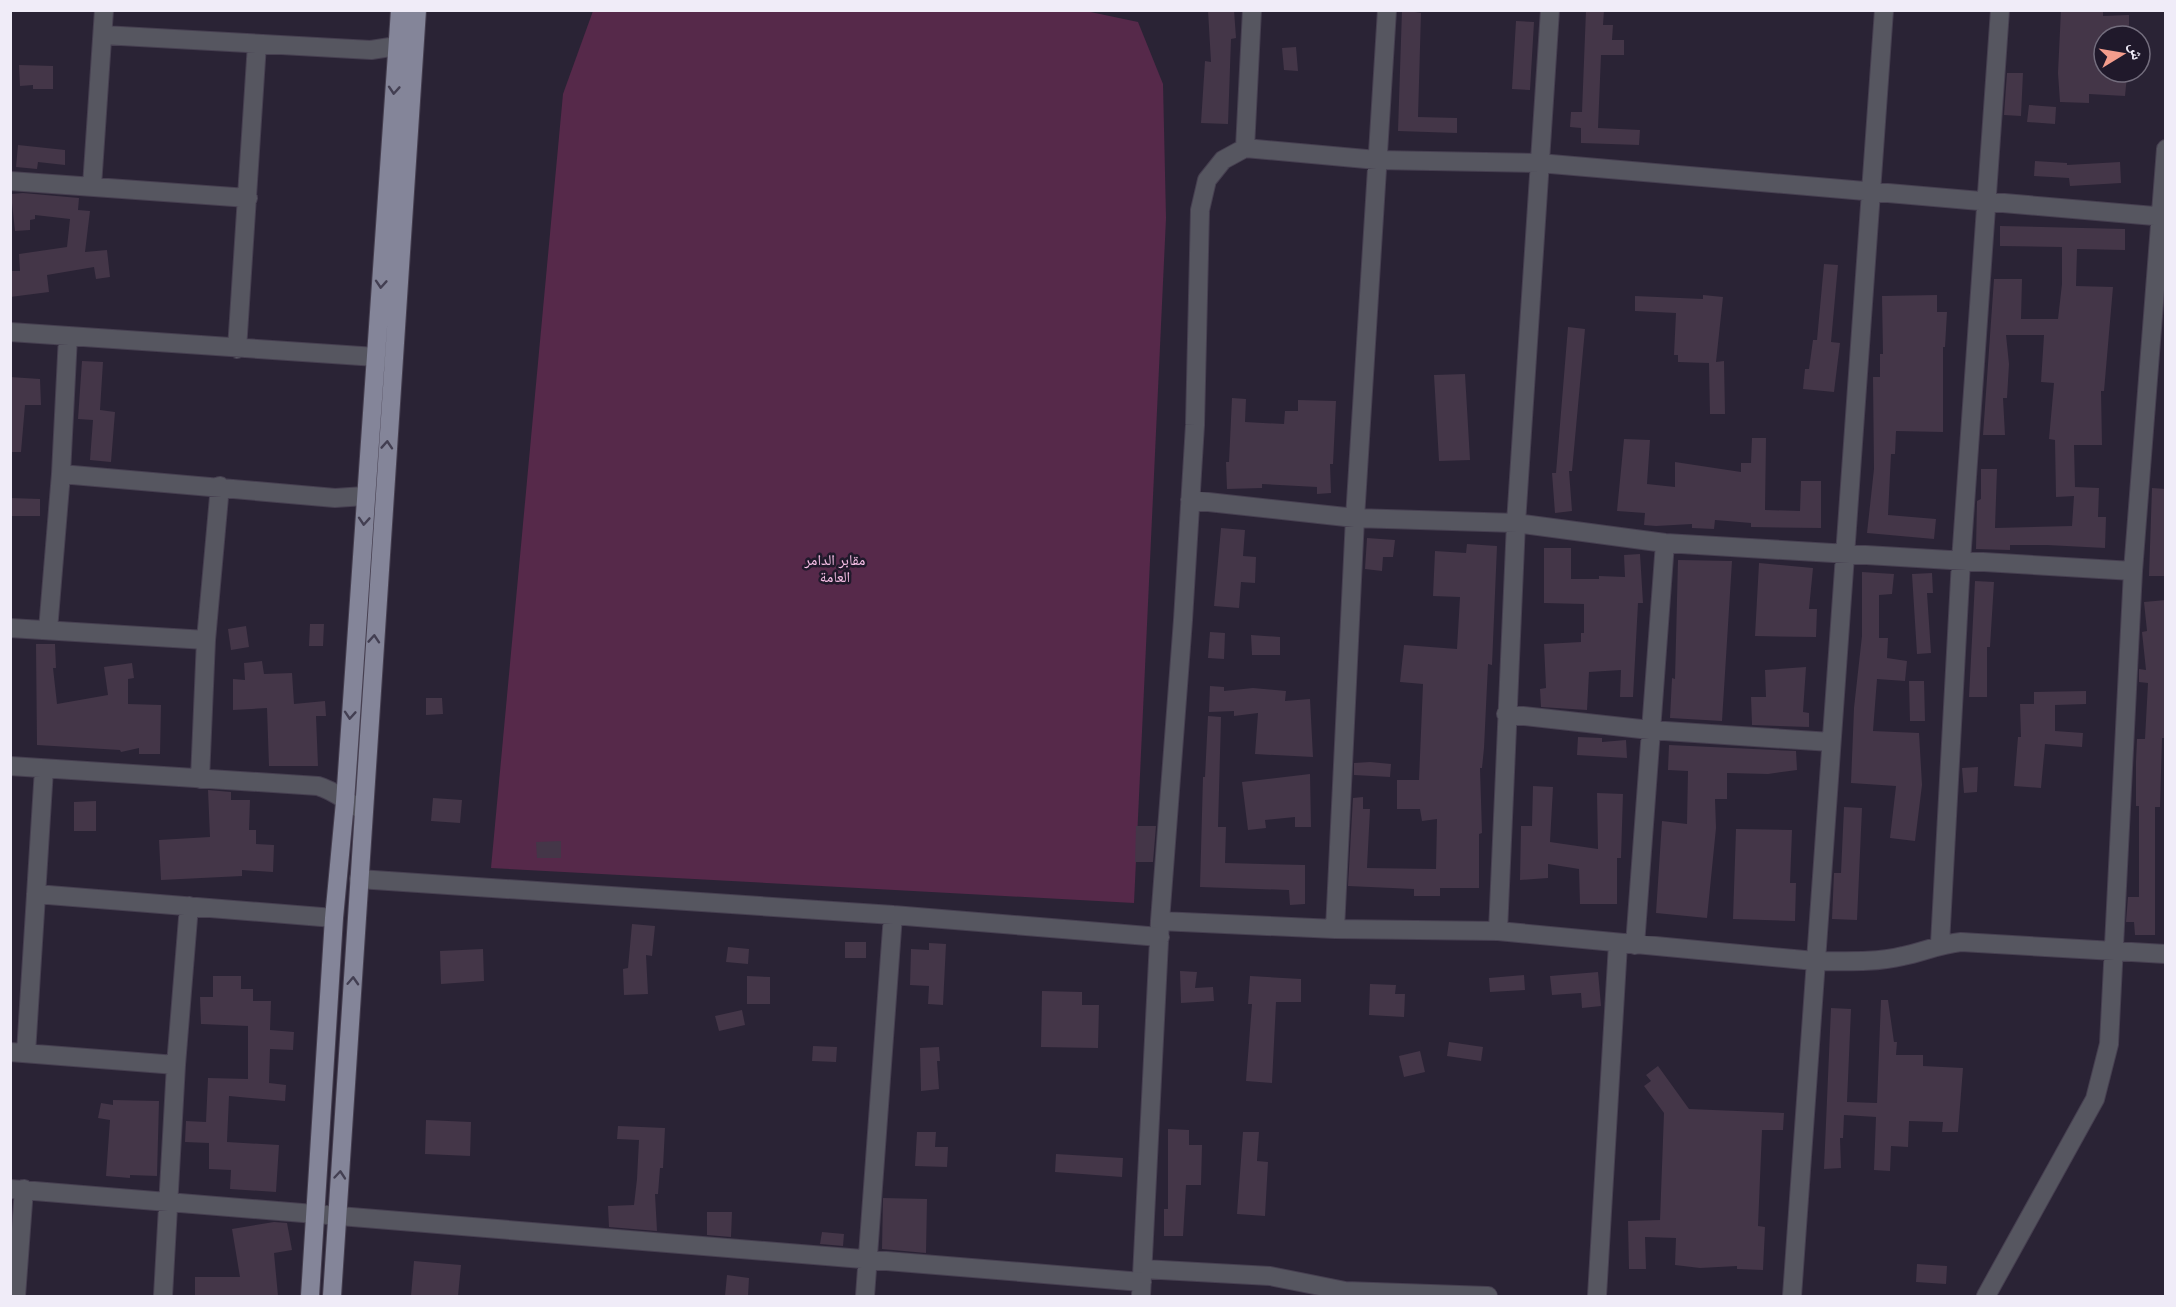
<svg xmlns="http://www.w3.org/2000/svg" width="2176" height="1307" font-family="'Noto Sans','Noto Naskh Arabic',sans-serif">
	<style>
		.green { fill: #56294a }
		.building { fill: #443648 }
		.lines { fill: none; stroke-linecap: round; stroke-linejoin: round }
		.minor-casing { stroke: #463f50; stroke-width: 20 }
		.major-casing { stroke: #463f50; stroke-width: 20 }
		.minor { stroke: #565660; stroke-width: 18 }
		.major { stroke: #848599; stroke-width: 18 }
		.oneway { stroke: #433f52 }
		.labels { text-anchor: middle; stroke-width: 5; stroke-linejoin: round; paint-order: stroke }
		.park-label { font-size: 15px; fill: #f8c0e7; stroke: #20192b }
	</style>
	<rect width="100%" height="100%" fill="#2a2335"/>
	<path class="green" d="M1081 10 1138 22 1163 84 1166 218 1134 903 491 868 563 94 593 11Z"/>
	<path class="building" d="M1208 10H1234L1236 38 1231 39 1228 124 1201 123 1205 61 1211 62Z
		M1402 10 1421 13 1418 117 1457 118V133L1398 131Z
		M1586 10H1604L1603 25H1613L1612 40H1624V55H1601L1598 128 1640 130 1639 145 1581 143V128L1570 127 1571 112H1582Z
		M2061 10H2103V16L2129 15V36H2103L2102 74 2127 76 2125 96 2089 94V103L2060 102 2058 73Z
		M1516 21 1534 22 1530 90 1512 89Z
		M1296 47 1298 71 1284 70 1282 48Z
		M19 65 53 66V89H33V85L20 86Z
		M2007 73H2023L2021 116 2004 115Z
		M2029 105 2056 107 2055 124 2027 122Z
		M18 145 65 150V165L38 162 37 169 16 167Z
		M2035 161 2067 163V165L2120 162 2121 183 2070 186 2069 178 2034 176Z
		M23 193 79 198 78 210 90 211 85 252 107 250 110 277 96 279 94 267 47 275 49 292 10 297V271H20L19 254 67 247 70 219 35 215V219L30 220V230L15 231 11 194Z
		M2000 226 2125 229V250L2077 249 2076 286 2113 287 2104 391H2101L2102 445H2074L2075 487 2099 488 2098 517H2106L2105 548 2047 545H2010V550L1976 549 1977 501 1981 499V469H1997L1995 528 2072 526 2074 496 2056 497 2055 440 2049 439 2054 383 2041 382 2044 335H2006L2009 364 2007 398H2003L2005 435H1983L1994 279H2022L2021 319H2058L2062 284V247L2000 246Z
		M1824 264 1838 265 1831 342 1840 343 1834 392 1803 389 1805 369H1809L1813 340H1817Z
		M1703 295 1723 297 1716 362 1724 361 1725 414H1710L1709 363 1678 362V355H1674L1676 313 1635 311V296L1703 299Z
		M1937 295V312H1947L1945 347H1943V432L1896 431 1895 454H1891L1888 515 1936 519 1934 539 1867 533 1874 469 1873 377H1880V354H1883L1882 296Z
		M1568 327 1585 329 1572 471H1569L1572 511 1555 513 1552 473H1556Z
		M82 361 103 362 100 410 115 412 111 462 90 460 93 420 78 419Z
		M1465 374 1470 460 1439 461 1434 375Z
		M10 377 40 379 41 405H25L21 452H10Z
		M1232 398 1246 399 1245 422 1284 424 1285 411H1298V400L1336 401 1333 464H1330L1331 493 1317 494V487L1262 484V488L1227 489 1226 462H1229Z
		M1752 438H1766L1765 510 1800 511 1801 481H1821V528L1751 527V523L1715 520 1714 529 1692 528V524L1656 526 1644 525 1645 513 1617 511 1624 439 1650 440 1647 484 1675 487V462L1741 472V463H1751Z
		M2152 488 2166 489V576H2149Z
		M10 498 40 499V516H10Z
		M1221 528 1245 530 1243 556 1256 557 1255 583 1241 582 1239 608 1214 606Z
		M1367 538 1395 540 1393 557H1383L1382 571 1365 569Z
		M1467 544 1497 546 1492 665 1488 664 1484 748 1482 768H1480L1482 833 1479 834V888H1440V896H1414V889L1348 886 1353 798 1363 797V809H1370L1367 868 1436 869 1437 819 1422 821 1420 809H1397V780H1419L1423 684 1400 682 1404 645 1457 649 1460 597 1433 596 1435 551 1466 553Z
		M1544 548H1571V579H1599V576L1625 577 1624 555 1640 554 1643 603H1638L1633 697H1620L1621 670 1589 672 1587 710 1541 707 1540 689 1546 688 1544 644 1581 642V633H1584V604L1544 603Z
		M1678 560 1732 561 1722 721 1670 718 1672 678 1675 679Z
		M1759 563 1813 568 1809 609H1817L1816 637 1755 636Z
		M1862 572 1894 574 1892 594 1879 595V638H1888L1887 658 1907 661 1905 681 1877 679 1873 731 1919 733 1922 785 1915 841 1890 838 1896 786 1851 783 1854 708 1862 636Z
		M1932 573 1933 593H1927L1931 653 1917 654 1912 574Z
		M1975 581 1994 582 1990 647H1987V697H1969Z
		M2166 600V738H2162L2160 807H2155V935H2135L2134 922H2126L2128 897H2139V806H2136V761L2137 739H2145L2148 683 2139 682V669L2146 670 2142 632 2147 631 2144 602Z
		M310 624H324L323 646H309Z
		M246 626 249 647 231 650 228 629Z
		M1210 632 1225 633 1224 659 1208 658Z
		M1251 635 1280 637V655H1252Z
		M36 644H55L56 668H53L57 704 108 695 104 667 132 663 134 678 128 679V704L161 705 160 754H139V748L121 752 120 750 37 745Z
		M262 661 264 674 292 673 294 704 325 701 326 716H316L318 766H269L267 708 233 710V679L245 680 244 663Z
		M1806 667 1803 712 1809 713V727L1752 725 1751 697H1766L1765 670Z
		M1909 681H1924L1925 721H1910Z
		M1210 686 1224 687V691L1253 688 1286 691 1285 701 1310 699 1313 757 1255 754 1258 713 1234 716V711L1209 712Z
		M2086 691V704L2055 705V731L2083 733 2082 747 2045 744 2041 788 2014 786 2018 737H2021L2020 704H2034V692Z
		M426 698H442L443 714 426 715Z
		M1208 716 1221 717 1218 827H1226L1225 863 1305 865V904L1290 905 1289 890 1200 887 1203 777H1205Z
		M1578 737 1602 738V742L1626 740 1627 758 1577 755Z
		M1669 745 1796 751 1797 770 1768 774 1727 773V799H1715L1716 828 1707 918 1656 913 1662 821 1687 824 1688 771 1668 770Z
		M1370 762 1391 764 1390 777 1354 775V763Z
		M1978 767 1977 792 1964 793 1962 768Z
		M1310 774 1311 827H1295V817L1265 820 1266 828 1248 830 1242 782Z
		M1533 786 1553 787 1550 842 1598 849 1597 793 1623 794 1621 858H1617V904H1580L1579 869 1548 864V878L1520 880 1521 826H1532Z
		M208 790 231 792V800H250L249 830H256V844L274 845 273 872 242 870V876L161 880 159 840 210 837Z
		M433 798 462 800 460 823 431 821Z
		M96 801V831H74V802Z
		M1844 807 1862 808 1857 920 1832 919 1834 873H1841Z
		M1136 826H1156L1153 862H1135Z
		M1736 829 1792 830 1790 883H1796L1795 921 1733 919Z
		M561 841V858H537L536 842Z
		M632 924 655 926 652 956 646 955 648 994 624 995 623 969 628 968Z
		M845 942H866V958H845Z
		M929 943 946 944 943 1005 928 1004 929 986 910 985 911 949 929 950Z
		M728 947 749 949 748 964 726 962Z
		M483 949 484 981 441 984 440 951Z
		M1180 971 1197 972 1195 988 1213 987 1214 1001 1181 1003Z
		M1598 972 1601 1006 1582 1008 1581 993 1552 995 1550 976Z
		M1524 975 1525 990 1490 992 1489 978Z
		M213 976H241V989H253V1001H271L270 1030 294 1032 293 1050 270 1049 269 1083 286 1085 285 1101 229 1096 227 1142 279 1145 276 1192 230 1189 231 1170 209 1169V1143L185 1142 186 1121 206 1122 208 1078 248 1079V1026L201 1024 200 997H213Z
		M747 976 770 977V1004H747Z
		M1250 976 1301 979V1002H1276L1272 1083 1246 1081 1252 1004H1248Z
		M1370 984 1396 985 1395 994H1405L1404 1017 1369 1015Z
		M1042 991 1082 992V1005H1099L1098 1048 1041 1047Z
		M1881 1000H1888L1894 1042H1897L1896 1055H1923V1066L1963 1068 1958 1132H1942L1943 1122 1909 1121 1908 1147 1891 1146 1890 1171 1874 1170 1876 1117 1844 1115 1843 1138H1840L1841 1168 1824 1169 1831 1008 1851 1009 1847 1102 1877 1103Z
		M742 1010 745 1025 719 1031 715 1016Z
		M1449 1042 1483 1047 1481 1061 1447 1056Z
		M813 1046 837 1047 836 1062 812 1061Z
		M939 1047 940 1061H937L939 1089 921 1091 920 1048Z
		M1420 1051 1425 1072 1404 1077 1399 1056Z
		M1658 1066 1689 1109 1784 1113 1783 1130H1762L1758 1226 1765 1227 1763 1270 1737 1269V1266L1700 1268 1675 1265 1676 1238 1645 1237 1646 1269H1629L1628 1221 1660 1220 1664 1113 1644 1086 1651 1081 1646 1075Z
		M113 1100 159 1101 157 1176 130 1175V1178L106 1176 110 1120 98 1118 101 1103 113 1105Z
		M426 1120 471 1122 470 1156 425 1154Z
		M618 1126 665 1128 663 1168H660L658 1194H655L657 1231 609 1227 608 1206 634 1205 637 1179 639 1140 617 1139Z
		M1168 1129 1189 1130V1145H1202L1201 1185H1186L1183 1236H1164V1209H1168Z
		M917 1132H936L935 1147H948L947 1167 915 1166Z
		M1243 1132H1259L1257 1161 1268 1162 1265 1216 1237 1214Z
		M1056 1154 1123 1158 1122 1177 1055 1172Z
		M883 1198 927 1199 926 1253 882 1249Z
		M707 1212H732L731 1237 707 1235Z
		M274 1222 287 1223 292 1250 274 1253 278 1296H195V1277H240L232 1229Z
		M822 1232 844 1234 843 1246 820 1244Z
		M414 1261 461 1265 458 1296H411Z
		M1917 1264 1947 1266 1946 1284 1916 1282Z
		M727 1275 749 1278 748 1296H725Z"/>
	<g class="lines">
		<defs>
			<path id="minor" d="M103 35 371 50 397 46
				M1245 148 1252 10
				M10 181 248 198
				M92 186 104 10
				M10 332 391 358
				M237 349 257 44
				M61 474 335 498 365 496
				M1190 500 1355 518 1516 523 1665 543 2133 571
				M10 628 206 640
				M48 630 61 474 68 336
				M1506 714 1650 730 1831 742
				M10 766 318 786C336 791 347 803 363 810
				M200 779 206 640 220 486
				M359 879 893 915 1160 937
				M36 894 334 918
				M1160 921 1335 929 1498 931 1815 961C1844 961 1874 963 1903 956 1923 952 1940 944 1961 942L2166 954
				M1335 929 1355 518 1387 10
				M1498 931 1516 523 1550 10
				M1940 944 1961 561 2000 10
				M1635 945 1665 543
				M10 1052 176 1065
				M26 1053 44 769
				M10 1189 1142 1282
				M1143 1269 1270 1276 1345 1291 1488 1296
				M16 1296 24 1189
				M163 1296 176 1065 189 906
				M865 1296 893 915
				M1141 1296 1160 921 1183 620 1195 425 1200 210 1207 180 1223 160 1245 148 1377 160 1539 163 2166 217
				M1597 1296 1618 944
				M1792 1296 1884 10
				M1986 1296 2095 1099 2109 1044 2133 571 2166 149"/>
			<path id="major" d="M310 1296 334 918 345 802 400 10
				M332 1296 417 10"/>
		</defs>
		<use href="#minor" class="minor-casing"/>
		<use href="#major" class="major-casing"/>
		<use href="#minor" class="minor"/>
		<use href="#major" class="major"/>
	</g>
	<defs><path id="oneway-chevron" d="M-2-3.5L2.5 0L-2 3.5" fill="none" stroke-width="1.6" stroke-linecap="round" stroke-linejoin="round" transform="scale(1.5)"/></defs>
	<g class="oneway">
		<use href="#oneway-chevron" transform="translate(394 90) rotate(94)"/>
		<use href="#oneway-chevron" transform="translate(381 284) rotate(94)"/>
		<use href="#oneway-chevron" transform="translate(387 445) rotate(-86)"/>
		<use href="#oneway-chevron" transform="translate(364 521) rotate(94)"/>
		<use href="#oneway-chevron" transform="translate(374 639) rotate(-86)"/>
		<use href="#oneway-chevron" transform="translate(350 715) rotate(94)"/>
		<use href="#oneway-chevron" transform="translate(353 981) rotate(-87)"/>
		<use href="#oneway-chevron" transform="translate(340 1175) rotate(-85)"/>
	</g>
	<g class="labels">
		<g class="park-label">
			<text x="835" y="565">مقابر الدامر<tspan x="835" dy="17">العامة</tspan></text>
		</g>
	</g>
	<rect width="2176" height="1307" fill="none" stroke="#f0ecf8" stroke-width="24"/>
	<g transform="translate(2122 54) rotate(79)"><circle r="28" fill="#20192b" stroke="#736d7d" stroke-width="1.5"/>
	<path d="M0-4.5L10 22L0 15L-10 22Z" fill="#f49d8c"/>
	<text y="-9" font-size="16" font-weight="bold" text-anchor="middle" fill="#f0ecf8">ش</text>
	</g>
</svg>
